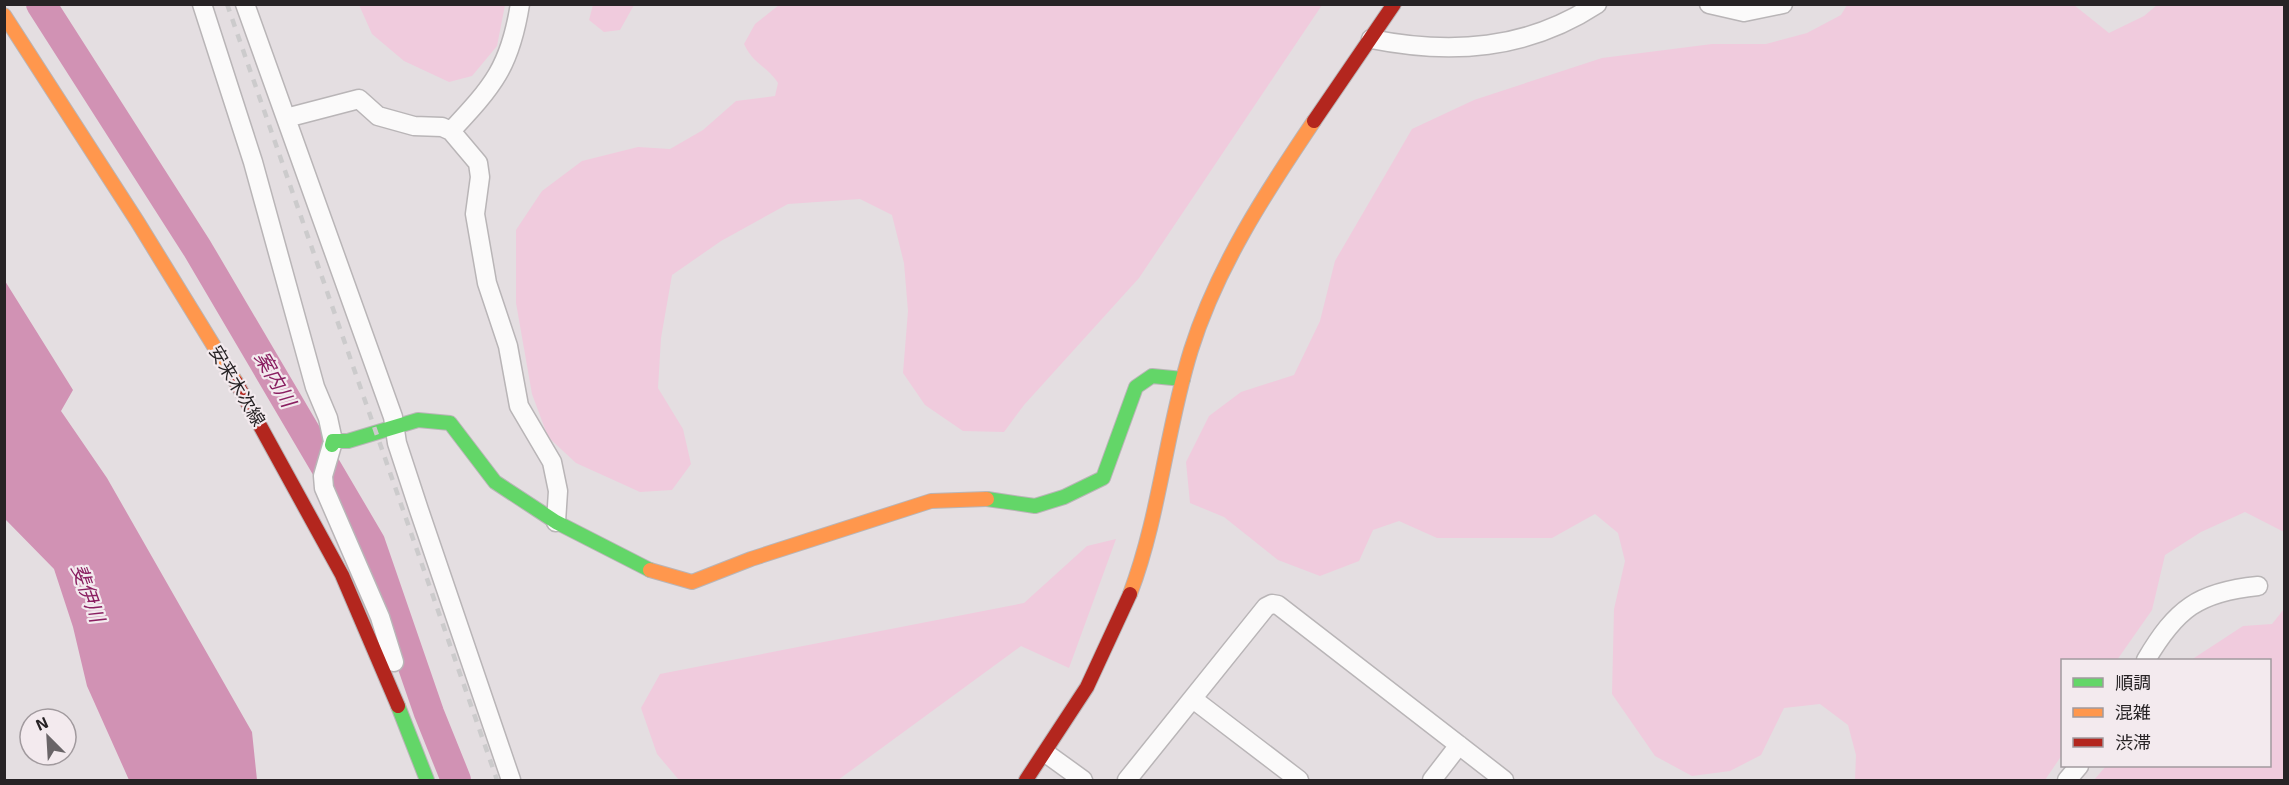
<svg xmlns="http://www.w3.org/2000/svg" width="2289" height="785" font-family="'Exo 2','Noto Sans JP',sans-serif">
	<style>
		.green { fill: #f0cbdd }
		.water { fill: #d192b4 }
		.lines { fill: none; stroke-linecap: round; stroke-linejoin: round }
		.river { stroke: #d192b4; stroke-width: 30 }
		.street-casing { stroke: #b9b5b7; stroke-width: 21 }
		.fast-casing { stroke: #b9b5b7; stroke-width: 16 }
		.slow-casing { stroke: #b9b5b7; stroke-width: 16 }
		.jam-casing { stroke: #b9b5b7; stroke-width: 16 }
		.street { stroke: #fbfafa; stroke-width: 18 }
		.fast { stroke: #63d668; stroke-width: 14 }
		.slow { stroke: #ff974d; stroke-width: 14 }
		.jam { stroke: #b3261e; stroke-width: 14 }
		.rail { stroke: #cccbcc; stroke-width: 4.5; stroke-dasharray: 8 8; stroke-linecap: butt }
		.labels { text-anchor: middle; stroke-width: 4.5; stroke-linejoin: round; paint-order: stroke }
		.street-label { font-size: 18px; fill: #272325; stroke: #f3eaee }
		.water-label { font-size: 20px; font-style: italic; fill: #8a1f61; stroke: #f3eaee }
	</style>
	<rect width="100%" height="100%" fill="#e4dee1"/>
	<path class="green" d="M359 5H505L497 46 472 76 449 82 404 61 372 34Z
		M593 5V4L634 5 620 30 604 32 589 20Z
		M779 5H1322L1139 278 1024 405 1004 432 963 431 925 405 903 373 908 311 904 263 892 215 860 199 788 204 721 241 672 275 661 338 658 388 683 429 691 464 672 490 640 492 576 463 548 437 532 394 516 303V230L542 191 582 161 638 147 670 149 703 130 736 101 775 96 778 83C766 65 754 65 744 44L755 24Z
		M1847 5H2074L2109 33 2144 16 2157 5H2284V532L2245 512 2201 532 2165 555 2152 610 2117 660H2062V755L2045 780H1855L1856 755 1848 725 1820 704 1784 708 1761 755 1730 771 1692 776 1655 756 1612 694 1614 609 1625 561 1618 533 1595 514 1552 538H1437L1399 521 1373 530 1359 561 1320 576 1278 560 1224 517 1190 503 1186 462 1209 416 1241 392 1294 375 1320 321 1335 261 1412 129 1474 100 1602 58 1712 44H1766L1807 33 1841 15Z
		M1116 539 1069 668 1021 646 838 780H679L657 754 641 708 660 674 1024 603 1087 546Z
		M2284 609V780H2094L2106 766H2270V660H2191L2243 626 2272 624Z"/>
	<path class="water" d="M5 281 73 390 61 411 107 478 252 732 257 780H129L87 686 73 627 54 569 5 519Z"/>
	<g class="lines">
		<path class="river" d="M41 4 197 248 370 542 429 713 456 780"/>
		<defs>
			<path id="street" d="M202 4 253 162 315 387 328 418 333 441
				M245 4 393 417 397 443 419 510 511 780
				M1709 4 1744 12 1783 4
				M1371 39C1451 55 1527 50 1597 4
				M286 118 359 99 378 116 414 126 442 127 451 131 478 163 480 177 475 214 487 283 508 346 519 406 552 462 558 491 556 522
				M451 131C493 86 510 67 520 4
				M332 445 323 476 324 488 380 617 394 662
				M2146 660C2176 609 2198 592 2258 586
				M1193 699 1299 780
				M1047 754 1083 780
				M1127 780 1266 607 1272 604 1278 605 1504 780
				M1432 780 1459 745
				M2067 780 2079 766"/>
			<path id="fast" d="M332 445 333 441H348L418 420 450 423 495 482 556 522 650 570
				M987 499 1035 506 1064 497 1103 478 1136 387 1152 376 1183 379
				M398 706 427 780"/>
			<path id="slow" d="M4 15 137 221 236 382
				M650 570 692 582 751 559 931 501 987 499
				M1130 594C1160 515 1166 430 1191 350 1217 267 1266 192 1314 121"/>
			<path id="jam" d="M1314 121 1394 4
				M236 382 342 575 398 706
				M1026 780 1087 687 1130 594"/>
		</defs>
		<use href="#street" class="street-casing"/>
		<use href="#fast" class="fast-casing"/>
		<use href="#slow" class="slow-casing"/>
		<use href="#jam" class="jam-casing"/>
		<use href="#street" class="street"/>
		<use href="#fast" class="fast"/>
		<use href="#slow" class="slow"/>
		<use href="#jam" class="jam"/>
		<path class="rail" d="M227 4 497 780"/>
	</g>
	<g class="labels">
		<g class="street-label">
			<text transform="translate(237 386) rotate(59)" y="6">安来木次線</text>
		</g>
		<g class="water-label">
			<text transform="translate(275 379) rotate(60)" y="7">案内川</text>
			<text transform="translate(88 593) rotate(70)" y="7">斐伊川</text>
		</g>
	</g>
	<rect width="2289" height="785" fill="none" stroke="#272325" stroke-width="12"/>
	<rect x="2061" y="659" width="210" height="108" fill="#f3eaee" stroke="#a19a9e" stroke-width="1.5"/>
	<rect x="2073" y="678" width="30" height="9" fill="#63d668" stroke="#a19a9e" stroke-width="1.5"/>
	<text x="2115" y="689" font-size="18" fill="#272325">順調</text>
	<rect x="2073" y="708" width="30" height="9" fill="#ff974d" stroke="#a19a9e" stroke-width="1.5"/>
	<text x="2115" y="719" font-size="18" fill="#272325">混雑</text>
	<rect x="2073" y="738" width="30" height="9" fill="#b3261e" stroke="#a19a9e" stroke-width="1.5"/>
	<text x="2115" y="749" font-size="18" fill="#272325">渋滞</text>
	<g transform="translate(48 737) rotate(336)"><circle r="28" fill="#f3eaee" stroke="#a19a9e" stroke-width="1.5"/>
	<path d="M0-4.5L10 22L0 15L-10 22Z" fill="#696467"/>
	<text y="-9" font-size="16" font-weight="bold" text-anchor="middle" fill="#272325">N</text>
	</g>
</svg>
